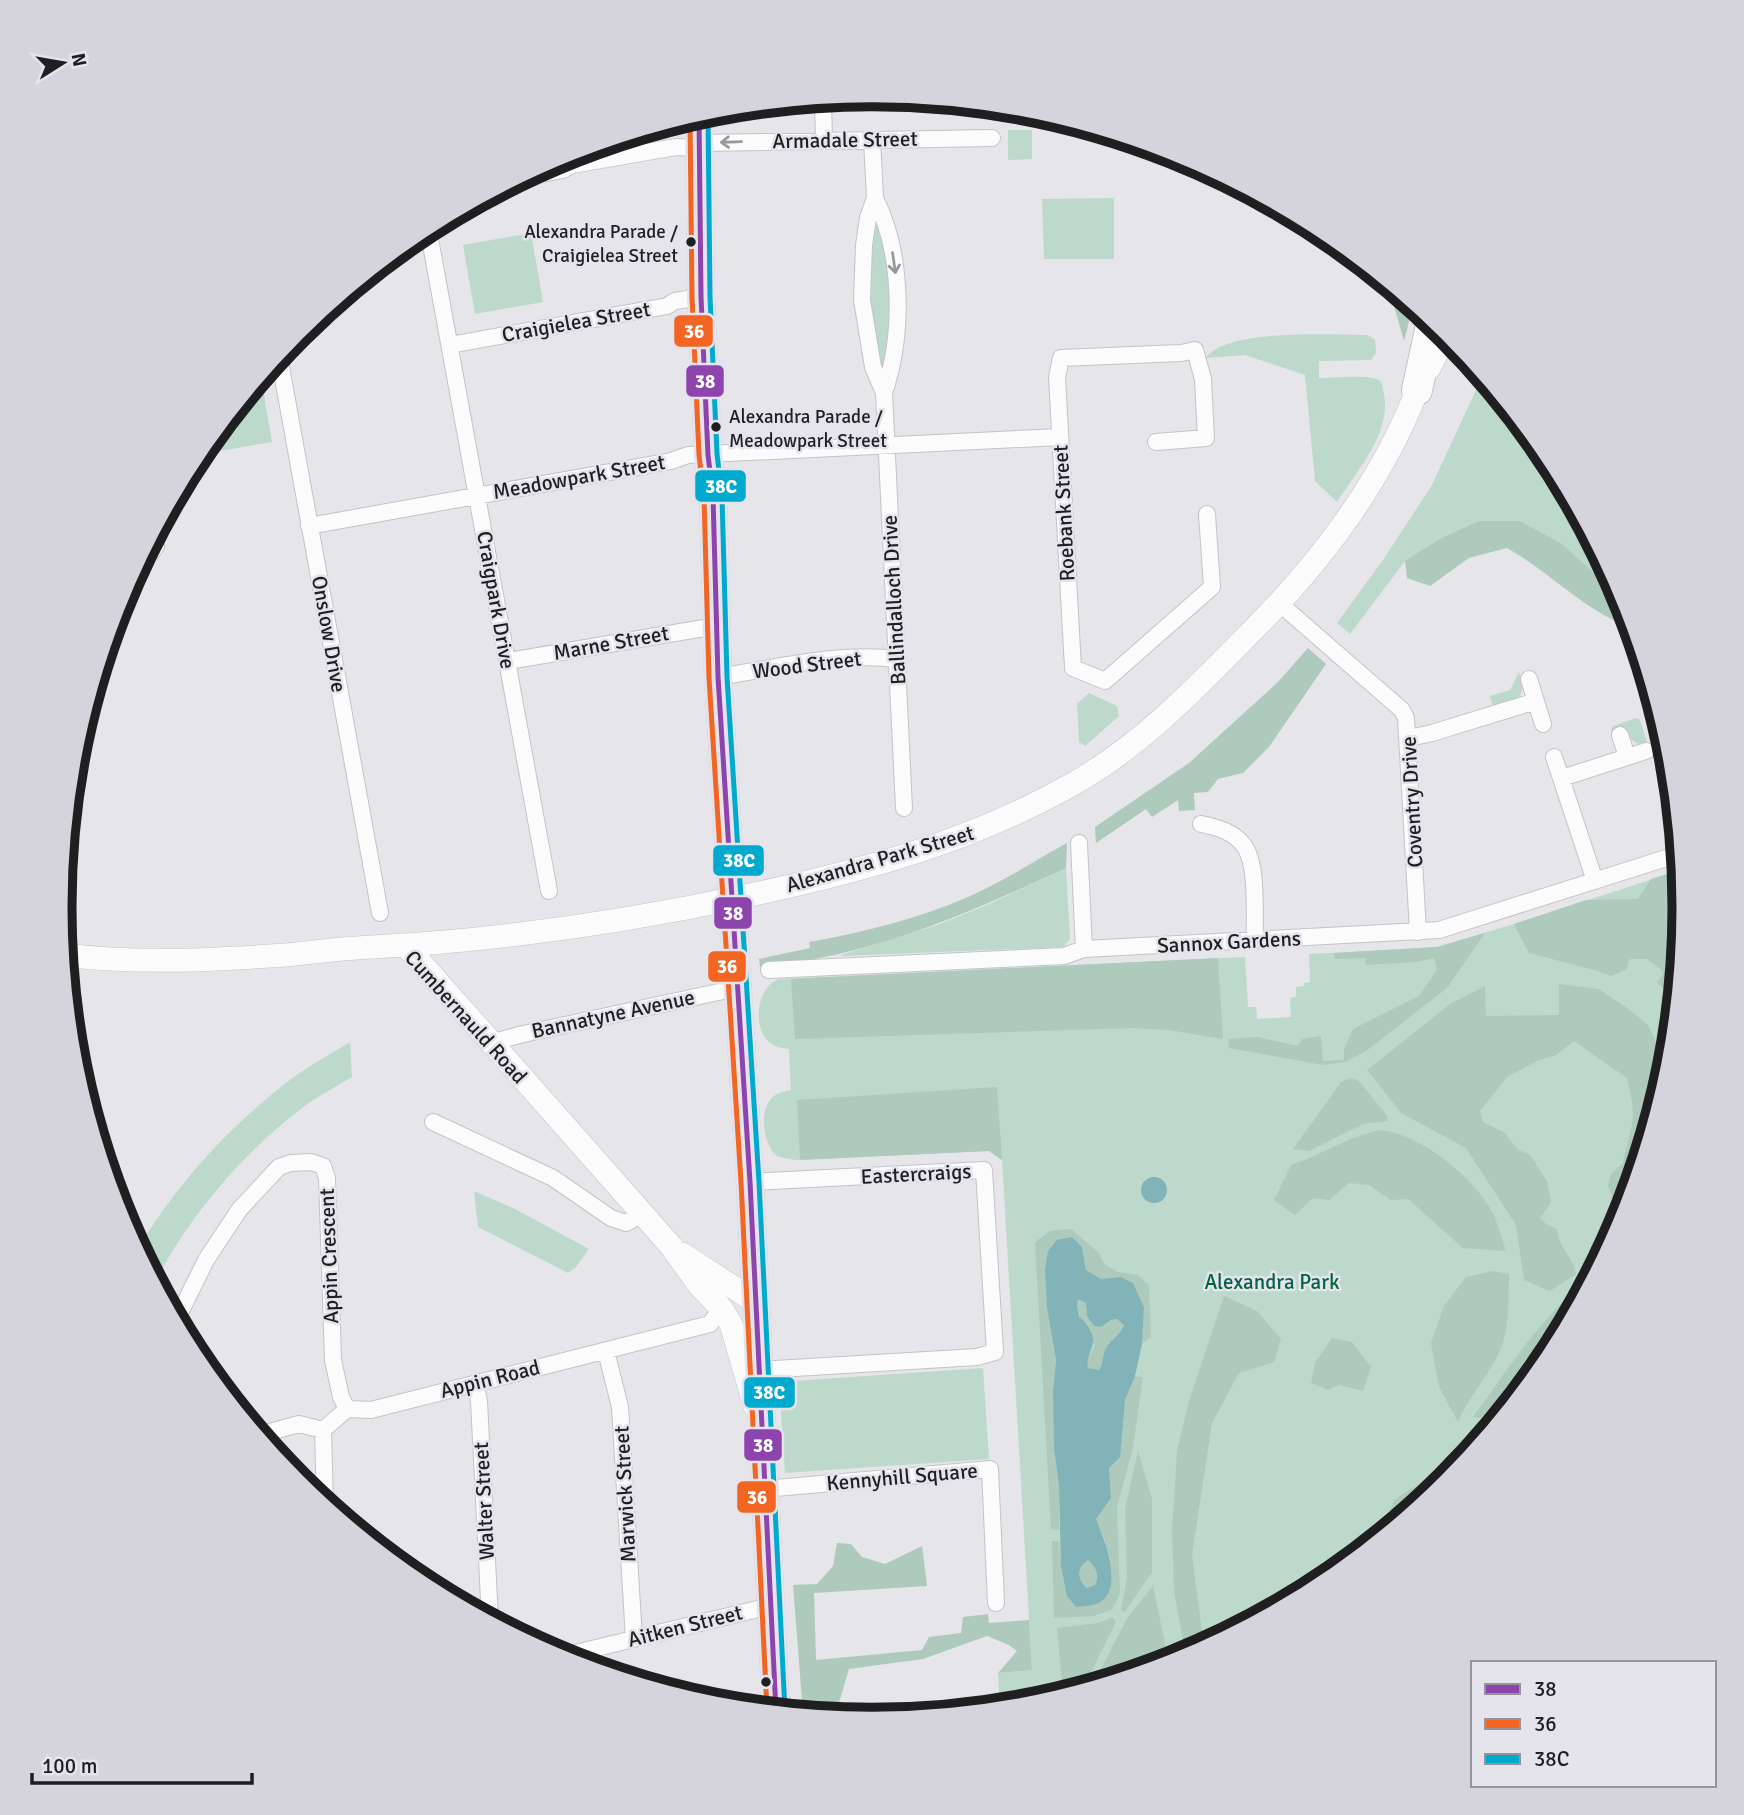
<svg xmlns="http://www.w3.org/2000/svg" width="1744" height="1815" font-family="Signika,sans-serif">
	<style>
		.green { fill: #bcd9cb }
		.forest { fill: #adcabc }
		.water { fill: #82b3b8; fill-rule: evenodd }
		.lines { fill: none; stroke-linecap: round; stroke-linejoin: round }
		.street-casing { stroke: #c4c3c7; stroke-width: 18 }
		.secondary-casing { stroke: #c4c3c7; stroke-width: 24 }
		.primary-casing { stroke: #c4c3c7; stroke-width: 28 }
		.highway-casing { stroke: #c4c3c7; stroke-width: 32 }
		.street { stroke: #fbfbfc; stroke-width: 16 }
		.secondary { stroke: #fbfbfc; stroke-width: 23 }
		.primary { stroke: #fbfbfc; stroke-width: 26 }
		.highway { stroke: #fbfbfc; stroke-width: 30 }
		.bus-1-casing { stroke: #e5e3ec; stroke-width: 10 }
		.bus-2-casing { stroke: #e5e3ec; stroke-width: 10 }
		.bus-3-casing { stroke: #e5e3ec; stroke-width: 10 }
		.bus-1 { stroke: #8e44ad; stroke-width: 5 }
		.bus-2 { stroke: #f26522; stroke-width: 5 }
		.bus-3 { stroke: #00a9ce; stroke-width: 5 }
		.oneway { stroke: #989899 }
		.bus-dot { fill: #1f1e21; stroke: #e5e3ec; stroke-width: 2.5 }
		.labels { text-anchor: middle; stroke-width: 5; stroke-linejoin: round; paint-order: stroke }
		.bus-label { font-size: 19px; fill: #1f1e21; stroke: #e5e3ec; text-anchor: end }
		.street-label { font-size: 21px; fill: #1f1e21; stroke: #e5e3ec }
		.park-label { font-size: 21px; fill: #006641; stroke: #e5e3ec }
		.rim { fill: none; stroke: #1f1e21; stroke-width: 9 }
		.line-badge { stroke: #e5e3ec; stroke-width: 2.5 }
		.badge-label { font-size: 19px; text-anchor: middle; font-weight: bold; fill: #fff }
	</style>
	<rect width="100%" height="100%" fill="#e6e5ea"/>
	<path class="green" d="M1008 130H1032V159L1008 160Z
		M1114 198V259H1044L1042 199Z
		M874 220C897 244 890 336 883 369L881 368 869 294V270Z
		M531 233 543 302 475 314 463 245Z
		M1368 335 1375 340 1376 353 1371 360 1319 361V378C1331 378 1370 374 1379 380 1382 383 1382 386 1383 390 1394 430 1357 471 1337 502L1315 481 1305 375 1245 355 1206 358C1225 328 1335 335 1368 335Z
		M1482 377 1548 456 1615 583 1601 579 1561 543 1520 521 1405 561 1350 634 1337 623 1383 560 1432 485Z
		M261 378 272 442 197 455Z
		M1519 672C1528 701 1517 699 1493 706L1490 696 1510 690Z
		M1089 693 1117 706 1119 716 1085 746 1079 742 1077 704Z
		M1636 718 1640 720 1647 742 1638 744 1628 737 1613 735 1611 730 1613 726Z
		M1066 868 1070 939 1063 947 842 956 841 955 937 925 987 905Z
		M1681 870 1684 908 1669 1066 1622 1219 1547 1359 1446 1482 1323 1583 1183 1658 1030 1704 1000 1707 998 1673 1032 1670 1002 1160 989 1151 794 1160 777 1156C764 1145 759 1115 770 1100 775 1093 783 1092 791 1090L789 1049C781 1048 774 1047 768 1041 752 1025 757 987 779 979L1245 957 1248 1007H1256L1257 1019 1291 1017 1290 998 1296 997V987L1304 986V983L1310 982 1309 954 1437 947 1514 924Z
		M350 1042 352 1077C337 1086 320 1095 306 1105 246 1149 189 1216 155 1282L138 1249C177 1183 230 1126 291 1079 310 1065 331 1054 350 1042Z
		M474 1191 515 1209 589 1249 576 1267 568 1273 478 1227Z
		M983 1368 989 1459 785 1473 779 1382Z"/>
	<path class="forest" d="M1388 285 1413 306 1404 341Z
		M1479 521H1520L1561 543 1601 579 1615 583 1623 597 1632 628C1586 612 1550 572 1507 548L1469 558 1430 586 1407 578 1405 561 1440 539Z
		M1308 648 1326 664 1269 747 1243 773 1218 779 1208 792 1194 793 1195 810 1179 811 1178 800 1152 817 1146 809 1096 843 1095 827 1189 763 1278 682Z
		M1067 843 1066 868C968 914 869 957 760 967L759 959 810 948 809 942C870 931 935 915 991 886 1017 873 1041 857 1067 843Z
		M1681 870 1684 908 1677 983 1667 991 1657 983 1664 972 1647 959H1630L1626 970 1611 976 1598 971 1529 953 1514 924 1586 900 1638 899 1651 879Z
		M1485 933 1447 988 1366 1051 1345 1062 1323 1065 1229 1048 1228 1039 1258 1037 1298 1046 1302 1039 1321 1036 1323 1061 1344 1060V1049L1353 1029 1419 996 1437 970 1434 958 1416 962 1366 965 1365 958 1335 959 1334 953 1437 947Z
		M1218 958 1223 1039 1169 1030 1133 1028 795 1039 791 979Z
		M1559 984 1599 989 1630 1010 1648 1025 1665 1061V1076L1622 1219 1606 1249 1602 1229 1613 1200 1608 1185 1611 1174 1623 1163C1625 1149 1630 1137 1632 1124 1635 1108 1630 1093 1627 1078L1574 1041 1556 1055 1539 1060 1508 1076 1480 1111 1483 1122 1504 1132 1517 1149 1530 1155 1547 1181 1551 1202 1540 1218 1546 1224 1557 1229C1559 1250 1572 1254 1576 1274L1550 1291 1524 1280 1516 1225 1466 1148 1401 1113 1367 1070 1450 1004 1485 986 1486 1016 1559 1015Z
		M1351 1078 1359 1081 1388 1117 1387 1121 1363 1124 1309 1151 1293 1149 1341 1082Z
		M997 1087 1002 1160 989 1151 800 1160 797 1100Z
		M1382 1130C1421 1136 1467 1172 1488 1205 1497 1219 1501 1236 1506 1251L1463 1248 1408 1199 1391 1200 1369 1185 1349 1183 1329 1200 1313 1198 1295 1215 1274 1200 1291 1165C1322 1155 1350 1135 1382 1130Z
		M1071 1229 1099 1253 1104 1264 1118 1272 1138 1275 1149 1285 1151 1337 1142 1344 1144 1307 1133 1283 1121 1277 1101 1279 1086 1270 1082 1247 1045 1269 1047 1308 1056 1361 1053 1393 1054 1448 1059 1486V1530L1051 1529 1035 1242 1050 1231Z
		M1493 1271 1509 1274C1508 1299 1510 1327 1500 1350 1489 1375 1469 1396 1458 1422L1439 1387 1431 1343 1444 1306 1466 1277Z
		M1590 1277 1547 1359 1498 1420 1473 1417C1509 1367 1542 1316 1590 1277Z
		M1224 1296 1257 1311 1281 1339 1274 1362 1239 1373 1212 1423 1192 1555 1204 1647 1186 1657 1174 1591 1172 1531 1177 1451 1189 1401Z
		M1078 1298 1086 1303 1087 1316 1101 1327 1111 1320 1118 1319 1124 1325C1120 1336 1111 1339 1106 1348 1102 1355 1104 1362 1099 1370L1088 1368 1087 1361 1095 1345C1086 1330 1074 1316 1078 1298Z
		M1332 1338 1352 1342 1371 1367 1363 1391 1340 1385 1328 1390 1311 1383 1315 1363Z
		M1135 1376 1143 1377 1133 1448 1117 1507 1120 1593 1113 1609 1094 1616 1054 1618 1052 1541H1059C1061 1564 1061 1588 1076 1607L1103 1601 1105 1540 1096 1519 1111 1498 1109 1468 1125 1400Z
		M1138 1451 1152 1499V1572L1125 1612 1121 1610 1127 1577 1125 1509Z
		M1446 1466 1448 1480 1446 1482 1381 1536 1394 1500Z
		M837 1543 851 1544 862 1557 885 1564 922 1546 927 1586 814 1593 816 1660 922 1650 929 1637 961 1633 963 1617 988 1614 989 1623 1029 1620 1032 1670 998 1673 1017 1651 1009 1645 987 1636 923 1659 849 1669 835 1716 803 1713 793 1585 817 1584 833 1566Z
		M1088 1560C1096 1567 1100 1574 1095 1585L1087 1588C1077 1579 1076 1568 1088 1560Z
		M1153 1586 1169 1663 1093 1685 1126 1620Z
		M1113 1617 1116 1622 1083 1688 1063 1695 1057 1628 1098 1623Z"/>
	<path class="water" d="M1141 1190a13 13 0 1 1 26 0a13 13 0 1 1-26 0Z
		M1072 1237 1082 1247 1086 1270 1101 1279 1121 1277 1133 1283 1144 1307 1142 1344 1135 1376 1125 1400 1120 1457 1109 1468 1111 1498 1096 1519C1104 1538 1122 1584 1103 1600 1097 1606 1085 1606 1076 1607L1067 1596 1061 1567 1059 1486 1054 1448 1053 1392 1056 1360 1047 1308 1045 1269 1048 1251 1057 1240ZM1078 1299 1086 1303 1087 1316 1094 1326 1101 1327 1111 1320 1117 1319 1124 1325C1120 1336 1111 1339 1106 1348 1102 1355 1104 1362 1099 1370L1088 1368C1085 1353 1099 1346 1090 1330 1086 1324 1084 1320 1079 1317L1077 1306ZM1088 1560C1096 1567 1100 1575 1095 1585L1087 1588C1077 1579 1076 1568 1088 1560Z"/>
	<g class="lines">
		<defs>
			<path id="street" d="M823 100 824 140
				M872 140 875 198 868 218 864 245 862 300 873 367 884 393 904 808
				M698 143 992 138
				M524 177 563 170 572 165 676 147 698 148
				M875 198C903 254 904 334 884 393
				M428 228 549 891
				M450 345 667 306 675 301 701 297
				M279 356 380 913
				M1156 442 1206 438 1203 379 1195 350 1181 353 1061 358 1057 377 1073 668 1105 681 1212 587 1207 514
				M309 526 671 461 688 455 1060 437
				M143 556 152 552 156 546 154 535
				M1279 603 1402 710 1406 718 1418 932
				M508 661 716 626
				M718 677C776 668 838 652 897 659
				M1529 679 1543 724
				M1620 735 1627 757
				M1409 738 1432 733 1536 701
				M1554 757 1595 881
				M1562 778 1646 751
				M1201 824C1217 827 1235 832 1245 847 1258 867 1254 916 1255 941
				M1079 843 1084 949
				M769 970 1064 956 1084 949 1439 930 1679 854
				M490 1043 519 1035 737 988
				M433 1122 553 1178 611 1218 626 1223 642 1214
				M750 1182 984 1170 995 1352 977 1357 760 1370
				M176 1321 206 1260 239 1210 279 1167 291 1163 311 1162 323 1166 327 1178 333 1360 341 1397 347 1409
				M606 1351 620 1407 634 1639
				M475 1383 479 1401 490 1620
				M323 1430 325 1505
				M259 1435 299 1424 323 1430 347 1409 371 1410 710 1324 721 1308
				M764 1489 990 1469 996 1603
				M559 1657 770 1606"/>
			<path id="secondary" d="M1429 368 1447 333
				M406 946 671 1246 699 1285 721 1308 731 1324 755 1406
				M64 955C137 964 213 960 286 955 315 952 344 948 373 947 500 940 626 922 750 895 862 871 970 842 1071 785 1140 747 1197 687 1252 631 1325 558 1387 475 1422 377
				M682 1254 756 1302"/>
			<path id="primary" d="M699 115 701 297 708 455 713 496 718 677 750 1182 776 1711"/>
			<path id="highway" d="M1417 390 1432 321"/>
		</defs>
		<use href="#street" class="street-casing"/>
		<use href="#secondary" class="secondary-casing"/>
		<use href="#primary" class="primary-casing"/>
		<use href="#highway" class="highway-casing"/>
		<use href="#street" class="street"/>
		<use href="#secondary" class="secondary"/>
		<use href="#primary" class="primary"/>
		<use href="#highway" class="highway"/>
		<defs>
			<path id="bus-1" d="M699 115 701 297 708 455 713 496 718 677 750 1182 776 1711"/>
			<path id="bus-2" d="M690 118 692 297 699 455 704 497 709 678 741 1182 767 1710"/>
			<path id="bus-3" d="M708 115 710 297 717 454 722 496 727 677 759 1182 785 1711"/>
		</defs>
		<use href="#bus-1" class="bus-1-casing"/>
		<use href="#bus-2" class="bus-2-casing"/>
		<use href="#bus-3" class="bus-3-casing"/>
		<use href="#bus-1" class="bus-1"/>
		<use href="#bus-2" class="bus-2"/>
		<use href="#bus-3" class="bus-3"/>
	</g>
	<defs><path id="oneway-shaft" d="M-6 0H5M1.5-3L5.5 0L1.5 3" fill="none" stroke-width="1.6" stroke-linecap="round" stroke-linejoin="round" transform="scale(1.75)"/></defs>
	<g class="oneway">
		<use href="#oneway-shaft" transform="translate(731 142) rotate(178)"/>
		<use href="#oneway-shaft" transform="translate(894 263) rotate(82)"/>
	</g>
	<g class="bus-dot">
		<circle cx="691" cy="242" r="6"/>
		<circle cx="716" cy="427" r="6"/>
		<circle cx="766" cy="1682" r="6"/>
	</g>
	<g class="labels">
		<g class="bus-label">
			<text x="678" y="238">Alexandra Parade /<tspan x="678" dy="24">Craigielea Street</tspan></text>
			<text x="729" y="423" text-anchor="start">Alexandra Parade /<tspan x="729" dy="24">Meadowpark Street</tspan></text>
		</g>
		<g class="street-label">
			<text transform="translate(845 140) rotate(-1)" y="7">Armadale Street</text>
			<text transform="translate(576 322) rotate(-10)" y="7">Craigielea Street</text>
			<text transform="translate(579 477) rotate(-10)" y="7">Meadowpark Street</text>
			<text transform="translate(1064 513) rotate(-93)" y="7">Roebank Street</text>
			<text transform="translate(496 600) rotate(80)" y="7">Craigpark Drive</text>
			<text transform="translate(894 600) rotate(-93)" y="7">Ballindalloch Drive</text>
			<text transform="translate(329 634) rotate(80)" y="7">Onslow Drive</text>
			<text transform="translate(611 643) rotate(-10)" y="7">Marne Street</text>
			<text transform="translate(807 665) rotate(-7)" y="7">Wood Street</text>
			<text transform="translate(1412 802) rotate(-93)" y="7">Coventry Drive</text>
			<text transform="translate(880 859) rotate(-16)" y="7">Alexandra Park Street</text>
			<text transform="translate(1229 942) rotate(-3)" y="7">Sannox Gardens</text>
			<text transform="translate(613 1014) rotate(-12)" y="7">Bannatyne Avenue</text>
			<text transform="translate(466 1017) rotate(48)" y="7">Cumbernauld Road</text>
			<text transform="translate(916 1174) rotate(-3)" y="7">Eastercraigs</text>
			<text transform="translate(329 1256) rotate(-92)" y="7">Appin Crescent</text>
			<text transform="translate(490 1379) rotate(-14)" y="7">Appin Road</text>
			<text transform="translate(902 1477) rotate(-5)" y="7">Kennyhill Square</text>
			<text transform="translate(625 1494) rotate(-93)" y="7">Marwick Street</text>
			<text transform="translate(484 1501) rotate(-93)" y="7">Walter Street</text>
			<text transform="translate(685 1626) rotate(-14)" y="7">Aitken Street</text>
		</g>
		<g class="park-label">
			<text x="1272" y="1289">Alexandra Park</text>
		</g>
	</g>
	<path d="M0 0H1744V1815H0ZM72 907a800 800 0 1 1 1600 0a800 800 0 1 1-1600 0Z" fill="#d5d3dc" fill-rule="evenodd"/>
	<path class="rim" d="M72 907a800 800 0 1 1 1600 0a800 800 0 1 1-1600 0Z"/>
	<g class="line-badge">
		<rect x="673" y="314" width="41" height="34" rx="7" fill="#f26522"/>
		<rect x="685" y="364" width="40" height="34" rx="7" fill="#8e44ad"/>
		<rect x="694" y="469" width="53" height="34" rx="7" fill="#00a9ce"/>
		<rect x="712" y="844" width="53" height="33" rx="7" fill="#00a9ce"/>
		<rect x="713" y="896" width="40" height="34" rx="7" fill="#8e44ad"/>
		<rect x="707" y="950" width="40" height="33" rx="7" fill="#f26522"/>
		<rect x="743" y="1376" width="53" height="33" rx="7" fill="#00a9ce"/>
		<rect x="743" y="1428" width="40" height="34" rx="7" fill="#8e44ad"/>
		<rect x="736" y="1480" width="41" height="34" rx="7" fill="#f26522"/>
	</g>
	<g class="badge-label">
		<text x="694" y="338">36</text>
		<text x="705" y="388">38</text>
		<text x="721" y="493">38C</text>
		<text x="739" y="867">38C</text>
		<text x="733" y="920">38</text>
		<text x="727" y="973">36</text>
		<text x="769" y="1399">38C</text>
		<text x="763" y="1452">38</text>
		<text x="757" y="1504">36</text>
	</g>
	<rect x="1471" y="1661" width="245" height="126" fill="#e5e3ec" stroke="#96949b" stroke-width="2"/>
	<rect x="1485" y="1684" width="35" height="10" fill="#8e44ad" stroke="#96949b" stroke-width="2"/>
	<text x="1534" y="1696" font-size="21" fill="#1f1e21">38</text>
	<rect x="1485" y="1719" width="35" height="10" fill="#f26522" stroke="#96949b" stroke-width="2"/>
	<text x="1534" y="1731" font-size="21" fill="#1f1e21">36</text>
	<rect x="1485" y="1754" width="35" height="10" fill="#00a9ce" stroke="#96949b" stroke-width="2"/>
	<text x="1534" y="1766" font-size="21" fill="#1f1e21">38C</text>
	<g transform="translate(63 63) rotate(79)" stroke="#e5e3ec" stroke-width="5" paint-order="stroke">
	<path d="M0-5L12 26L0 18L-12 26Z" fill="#1f1e21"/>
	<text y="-10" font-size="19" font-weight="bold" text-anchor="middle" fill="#1f1e21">N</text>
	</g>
	<path d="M32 1773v10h220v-10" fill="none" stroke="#1f1e21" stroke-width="3.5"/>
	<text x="42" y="1773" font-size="21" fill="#1f1e21" stroke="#e5e3ec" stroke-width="5" paint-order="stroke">100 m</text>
</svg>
